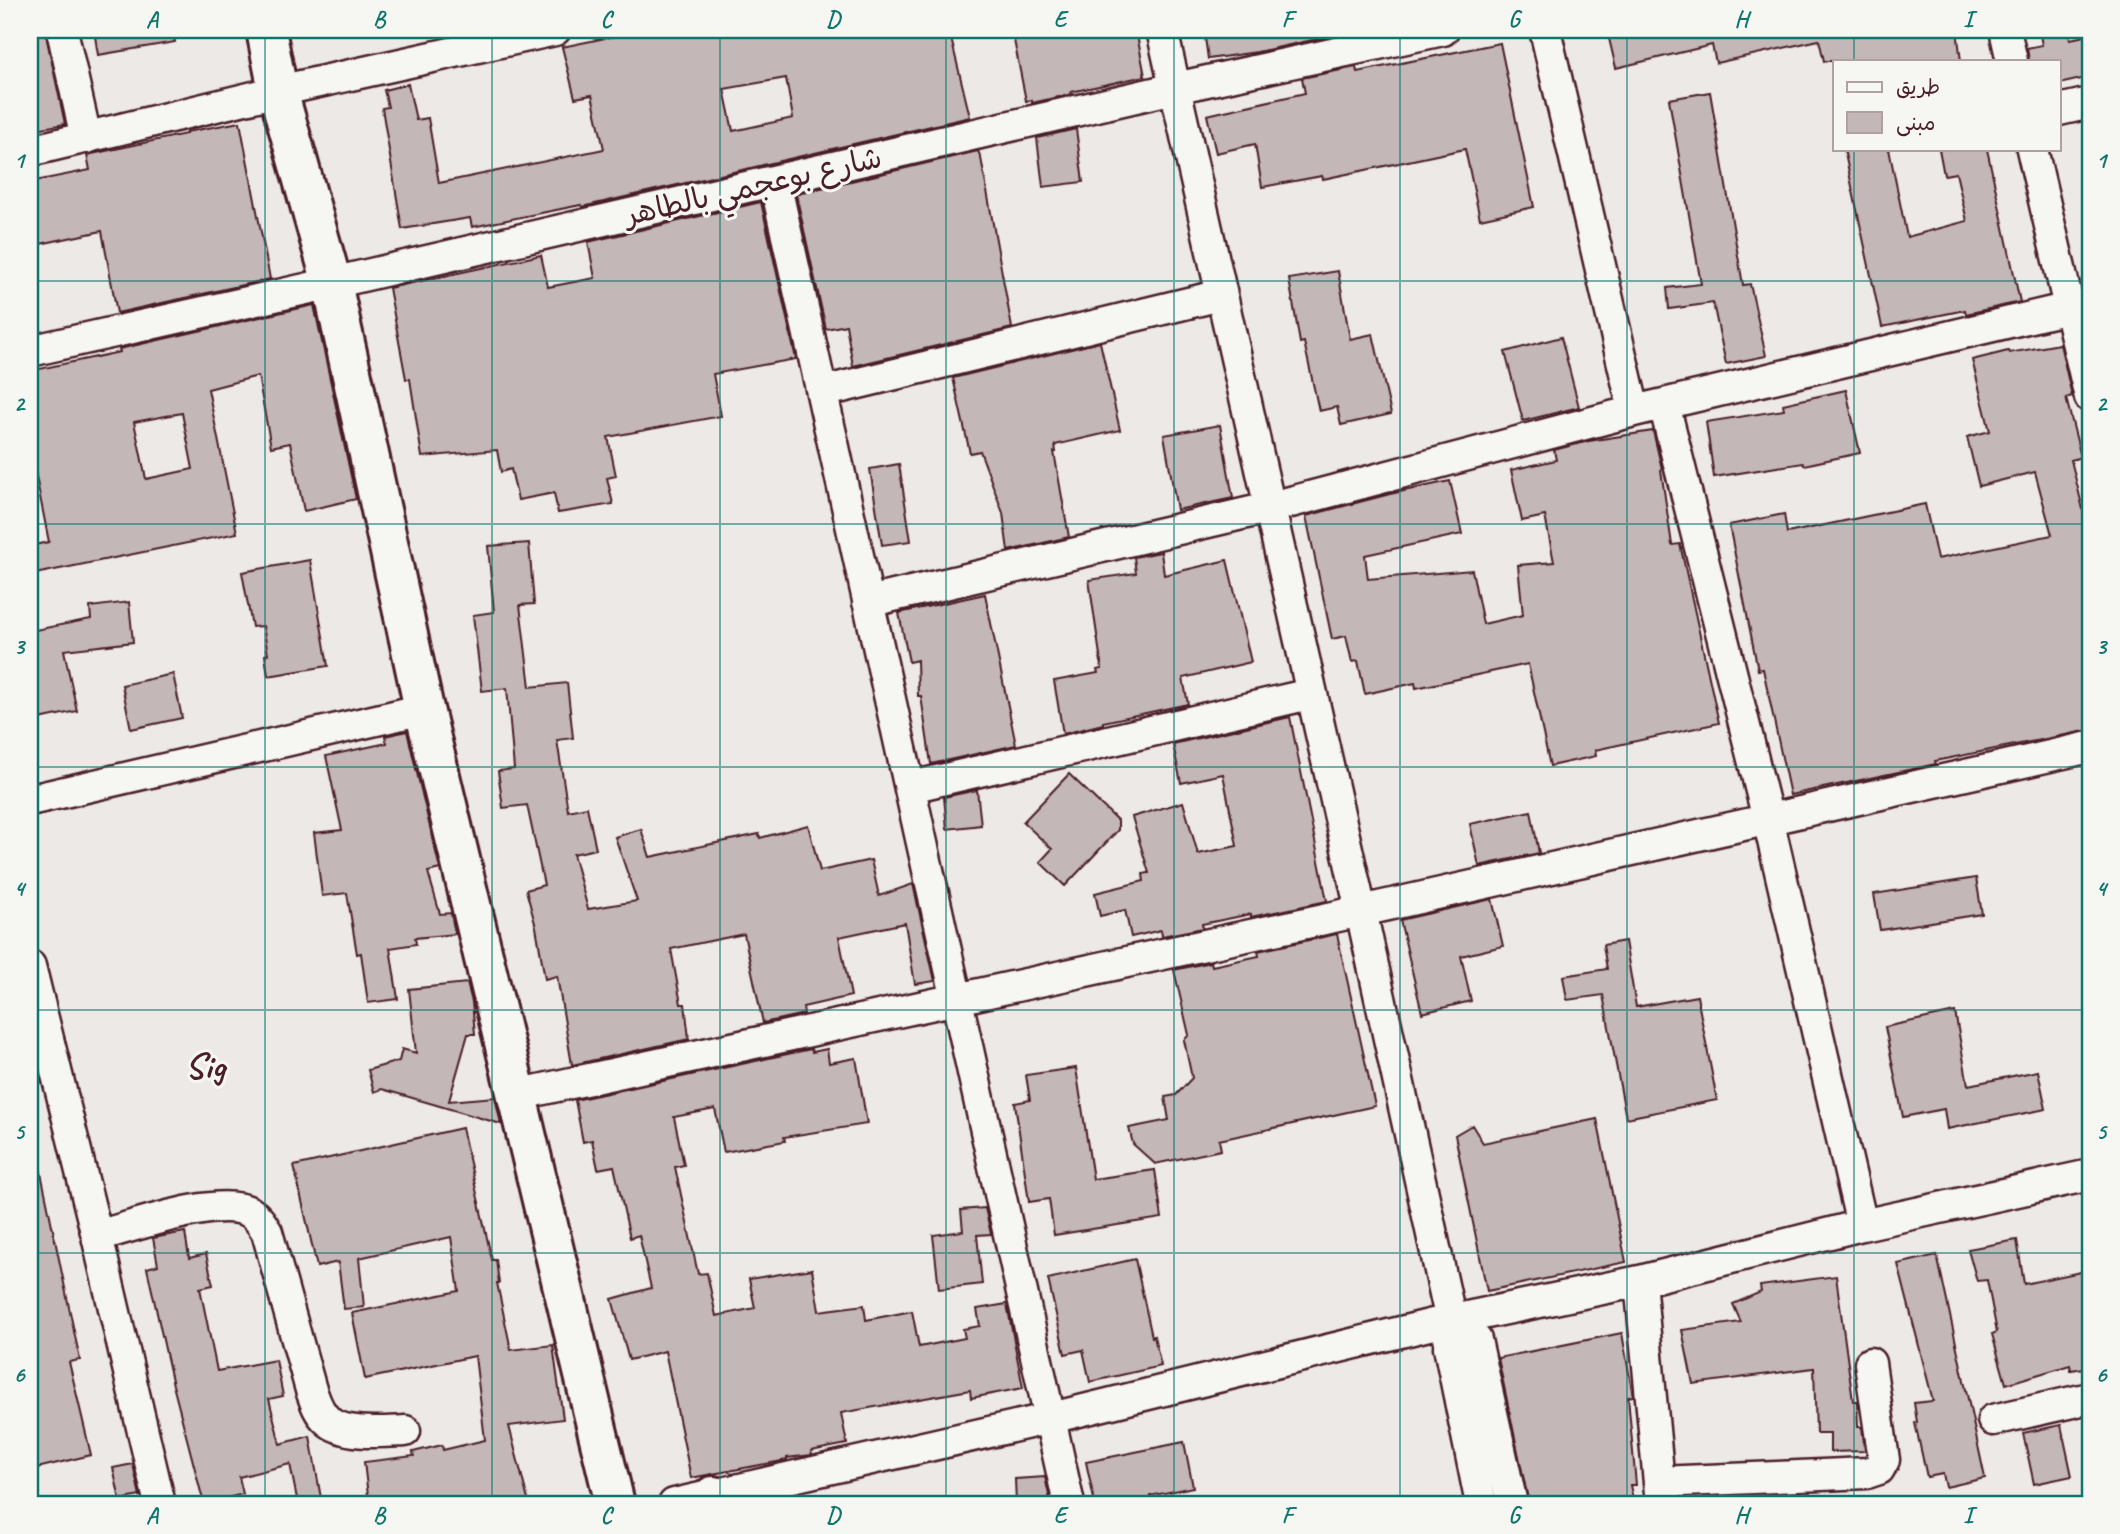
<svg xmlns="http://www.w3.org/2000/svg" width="2120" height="1534" font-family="Caveat,'Playpen Sans Arabic',sans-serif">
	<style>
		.building { fill: #c4b7b7; stroke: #4a1f2b; stroke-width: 2; fill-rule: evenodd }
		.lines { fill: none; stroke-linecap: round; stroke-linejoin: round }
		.street-casing { stroke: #4a1f2b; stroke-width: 35 }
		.primary-casing { stroke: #4a1f2b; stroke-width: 44 }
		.street { stroke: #f6f6f2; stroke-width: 30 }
		.primary { stroke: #f6f6f2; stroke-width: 38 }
		.grid { fill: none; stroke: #0f766e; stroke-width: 2; stroke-opacity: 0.55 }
		.labels { text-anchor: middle; stroke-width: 6; stroke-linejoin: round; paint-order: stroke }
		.street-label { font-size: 30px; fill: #4a1f2b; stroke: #f6f6f2 }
		.district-label { font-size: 37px; font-weight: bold; fill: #4a1f2b; stroke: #f6f6f2 }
		.neatline { fill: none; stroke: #0f766e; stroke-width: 2.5 }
		.grid-label { font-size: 23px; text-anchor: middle; font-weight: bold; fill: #0f766e }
	</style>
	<rect width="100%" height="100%" fill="#ece9e6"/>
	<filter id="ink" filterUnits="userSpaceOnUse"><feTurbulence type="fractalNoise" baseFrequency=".0143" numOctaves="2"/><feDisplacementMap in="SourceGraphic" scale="14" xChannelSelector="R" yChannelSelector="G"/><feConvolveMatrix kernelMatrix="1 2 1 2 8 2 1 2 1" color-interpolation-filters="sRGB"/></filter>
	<g filter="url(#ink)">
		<path class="building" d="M30 30H45L65 124 30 130Z
			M94 30H173L175 42 98 55Z
			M644 30H949L970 117 582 207 581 205 472 227 470 218 402 229 382 108 388 107 384 90 408 84 416 120 428 118 439 183 604 149 592 95 575 98 562 47ZM786 78 793 118 733 131 724 89Z
			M1012 30H1136L1145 76 1071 92 1072 94 1032 103V100L1026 101Z
			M1204 30H1348L1349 32 1257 52 1208 59Z
			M1607 30H1957L1961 61H1824L1819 40 1716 63 1712 45 1616 68Z
			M2039 30H2068L2070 39 2090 35V77L2059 84V61H2029L2027 48 2042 45Z
			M1500 43 1534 207 1480 219 1465 149 1323 179 1322 176 1262 187 1255 144 1216 153 1207 115 1305 93 1302 78 1356 67 1357 72Z
			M1710 92 1743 285 1750 284 1766 356 1726 364 1713 303 1669 309 1667 288 1701 284 1669 99Z
			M240 122 270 279 117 313 102 231 35 245 30 219V182L90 170 87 155 186 134V132Z
			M1076 129 1083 182 1043 187 1037 138Z
			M1844 149H1889L1907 237 1967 221 1956 173 1944 175 1939 149H1987L2020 302 1966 314 1965 310 1882 327Z
			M978 151 981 158 1012 328 853 366 846 325 826 329 796 194Z
			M761 202 796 359 713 374 721 416 608 437 616 476 607 478 613 504 558 513 554 493 518 500 511 469 501 472 497 450 422 457 410 379H406L389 288 541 255 548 287 595 278 588 242Z
			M1338 271 1350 339 1373 334 1391 414 1341 425 1337 407 1319 411 1304 342 1300 343 1289 279Z
			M314 305 356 499 304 511 290 443 271 447 258 376 208 389 237 533 30 575V546L49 542 30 446V371L120 352 119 349ZM182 413 193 469 146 479 134 422Z
			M1561 337 1579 407 1523 421 1505 352Z
			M1100 342 1120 430 1055 445 1056 452H1054L1069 537 1008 551 1003 513 980 451 970 453 953 378Z
			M2060 344 2072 396 2066 398 2081 457 2071 460 2090 538V730L1935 761 1936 764 1790 795 1763 669 1758 670 1729 525 1784 514 1787 533 1925 504 1937 559 2052 535 2035 472 1979 486 1967 437 1990 431 1972 360 2008 351 2009 353Z
			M1846 390 1860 453 1804 465 1803 463 1714 477 1706 422 1784 410 1783 404Z
			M1220 425 1233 498 1177 510 1164 435Z
			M1653 431 1662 469 1661 470 1672 545 1680 544 1719 723 1595 750 1596 756 1550 766 1528 664 1416 688 1415 683 1365 694 1358 661 1352 662 1346 636 1332 639 1306 516 1390 494 1450 481 1462 534 1365 555 1368 579 1472 570 1483 624 1523 615 1518 565 1554 562 1545 516 1522 521 1511 470 1556 460 1554 450 1589 441Z
			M899 464 911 541 882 545 870 469Z
			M529 543 534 604 520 605 530 687 567 683 573 738 557 740 568 811 587 807 596 849 573 854 588 909 637 901 615 837 641 829 650 857 759 834 760 838 808 825 820 871 871 860 879 896 913 884 935 981 915 984 905 923 839 937 851 996 803 1007 804 1014 763 1023 744 934 671 949 681 1004H685L689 1039 572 1065 557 976 545 979 536 927 526 890 544 885 527 805 503 808 498 771 514 769 507 688 482 691 473 615 494 612 488 546Z
			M1161 552 1164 575 1227 560 1251 662 1183 678 1188 704 1103 722V724L1063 734 1054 681 1098 673 1097 670 1102 669 1089 580 1136 573 1134 557Z
			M310 560 328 666 268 676 265 655 268 654 263 626 252 627 242 572Z
			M985 594 1016 745 931 764 921 696H918L917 660 909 662 899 613Z
			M129 602 133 642 64 650 77 711 30 721V631L91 619 90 607Z
			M173 674 182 718 131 729 122 685Z
			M1290 717 1327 901 1251 917V914L1202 924 1203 928 1162 936 1161 930 1131 937 1125 910 1100 916 1095 893 1144 881 1143 874 1149 873 1132 817 1183 802 1198 854 1237 846 1223 774 1181 783 1173 744Z
			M407 731 440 869 428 872 440 914 451 913 455 934 415 938 416 944 390 948 398 999 368 1003 361 953 357 954 347 893 322 896 314 833 342 830 326 756 387 743 385 736Z
			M1069 774 1118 821V830L1065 886 1040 862 1052 849 1023 822Z
			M977 790 981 825 947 829 944 797Z
			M1531 811 1539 853 1479 866 1470 824Z
			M1976 878 1982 914 1880 930 1874 894Z
			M1492 899 1503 946 1461 956 1471 1001 1422 1013 1400 920Z
			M1337 934 1375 1106 1219 1140 1221 1150 1155 1164 1133 1144 1129 1128 1169 1120 1165 1097 1176 1095 1192 1078 1184 1040 1189 1035 1174 970 1211 962 1212 966 1259 956 1258 951Z
			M1625 941 1636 1007 1697 996 1717 1100 1626 1118 1603 995 1567 1000 1563 976 1607 969 1603 945Z
			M467 983 472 1002 475 1034H468L449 1101 495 1097 501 1124 382 1089 374 1092 368 1070 399 1061 402 1049 416 1053 409 989Z
			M1955 1012 1968 1085 2038 1071 2046 1109 1947 1129 1944 1109 1903 1117 1885 1027Z
			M811 1049 812 1052 827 1049 829 1063 856 1058 867 1124 784 1137 785 1141 724 1152 715 1109 674 1117 684 1165 675 1167 698 1274 707 1273 716 1316 755 1308 749 1279 812 1269 819 1311 864 1305 866 1320 912 1311 919 1347 965 1338 963 1329 980 1326 977 1309 1007 1304 1023 1388 971 1398 970 1390 841 1413 847 1444 811 1451 812 1455 787 1458V1460L691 1478 665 1351 629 1360 612 1299 651 1288 639 1235 630 1238 614 1166 598 1169 592 1140 583 1142 575 1100Z
			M1076 1068 1093 1179 1155 1170 1162 1218 1054 1235 1049 1199 1029 1202 1015 1103 1030 1100 1026 1075Z
			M1597 1119 1626 1262 1487 1291 1455 1135 1472 1125 1483 1143Z
			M462 1128 492 1260H496L499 1283H497L511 1350 553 1345 563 1419 509 1426 529 1504H369L364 1462 414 1456 413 1452 442 1445 443 1450 485 1440 475 1356 365 1379 352 1313 459 1291 451 1237 359 1258 364 1307 344 1309 338 1262 317 1267 294 1166Z
			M40 1168 80 1360 69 1362 91 1455 33 1469 30 1453V1169Z
			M985 1208 991 1234 977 1235 982 1284 939 1289 933 1235 963 1231 961 1210Z
			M185 1232 189 1258 206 1254 213 1285 200 1288 217 1371 276 1360 283 1396 269 1399 280 1444 310 1436 322 1504H298L290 1464 239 1477 243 1494 204 1504 173 1385 147 1268 158 1265 153 1238Z
			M2017 1240 2024 1284 2090 1270V1367L2071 1370 2070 1365 2006 1384 1992 1334 1997 1332 1987 1280 1977 1281 1968 1249Z
			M1937 1255 1985 1478 1946 1487 1943 1474 1927 1477 1915 1423 1917 1422 1914 1403 1933 1401 1898 1264Z
			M1135 1259 1152 1337 1154 1336 1161 1366 1090 1382 1083 1350 1065 1354 1048 1279Z
			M1836 1276 1853 1401H1857L1858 1427H1862L1865 1451 1830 1452V1433H1816L1814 1368 1693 1384 1682 1330 1741 1322 1733 1304 1761 1292 1760 1286Z
			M1622 1333 1633 1396 1628 1397 1636 1485H1630L1634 1504H1529L1498 1358Z
			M2061 1425 2072 1476 2034 1484 2023 1433Z
			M1184 1442 1193 1487 1150 1496 1152 1504H1095L1086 1462Z
			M133 1464 140 1496 120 1500 113 1468Z
			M1045 1477 1051 1504H1016L1015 1479Z"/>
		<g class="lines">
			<defs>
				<path id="street" d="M62 30 86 138
					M1162 30 1361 911 1451 1321 1449 1347 1481 1504
					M1545 30 1634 411
					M2005 30 2012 61
					M2059 110 2090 103
					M2032 149 2090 397
					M30 151 278 91 555 30
					M775 182 1069 1504
					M30 351 332 283 1175 88 1443 30
					M822 392 1221 295
					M1664 404 1768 819 1862 1225
					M868 602 1268 508 1634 411 2069 308
					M911 787 1310 694
					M30 800 424 709
					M30 966 97 1236 160 1504
					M516 1095 1361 911 2090 747
					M97 1236C132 1227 219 1195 250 1212 258 1217 262 1224 267 1232L311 1390C315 1401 318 1412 327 1420 344 1436 383 1432 405 1431
					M1640 1281 1661 1504
					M1451 1321 1476 1340 1512 1504
					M1993 1420 2090 1398
					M1659 1482 1867 1473 1879 1469 1884 1460 1870 1363
					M674 1504 1051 1418 1429 1325 1640 1281 1862 1225 2090 1175"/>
				<path id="primary" d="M266 30 278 91 332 283 424 709 615 1504
					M708 1504 713 1496"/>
			</defs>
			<use href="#street" class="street-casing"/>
			<use href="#primary" class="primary-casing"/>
			<use href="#street" class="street"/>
			<use href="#primary" class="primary"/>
		</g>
	</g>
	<path class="grid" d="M265 30V1504M492 30V1504M720 30V1504M946 30V1504M1174 30V1504M1400 30V1504M1627 30V1504M1854 30V61M1854 149V1504M30 281H2090M30 524H2090M30 767H2090M30 1010H2090M30 1253H2090"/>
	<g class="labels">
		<g class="street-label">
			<text transform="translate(753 186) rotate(-13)" y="10">شارع بوعجمي بالطاهر</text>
		</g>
		<g class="district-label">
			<text x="205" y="1078">Sig</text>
		</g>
	</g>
	<rect width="2120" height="1534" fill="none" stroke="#f6f6f2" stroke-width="77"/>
	<rect x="1833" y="60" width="228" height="91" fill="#f6f6f2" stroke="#b1a0a2" stroke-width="2"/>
	<rect x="1847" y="82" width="35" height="10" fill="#f6f6f2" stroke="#b1a0a2" stroke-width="2"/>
	<text x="1896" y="94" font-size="21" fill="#4a1f2b">طريق</text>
	<rect x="1847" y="112" width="35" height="21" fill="#c4b7b7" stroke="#b1a0a2" stroke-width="2"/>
	<text x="1896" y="130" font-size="21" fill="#4a1f2b">مبنى</text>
	<rect x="38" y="38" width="2044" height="1458" class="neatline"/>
	<g class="grid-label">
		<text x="152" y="27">A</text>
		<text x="379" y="27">B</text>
		<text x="606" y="27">C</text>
		<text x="833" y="27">D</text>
		<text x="1060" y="27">E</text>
		<text x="1287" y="27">F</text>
		<text x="1514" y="27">G</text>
		<text x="1741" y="27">H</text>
		<text x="1968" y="27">I</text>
		<text x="19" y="168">1</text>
		<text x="2101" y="168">1</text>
		<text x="19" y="411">2</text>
		<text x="2101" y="411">2</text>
		<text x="19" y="654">3</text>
		<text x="2101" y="654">3</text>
		<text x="19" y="896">4</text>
		<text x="2101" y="896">4</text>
		<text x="19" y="1139">5</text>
		<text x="2101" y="1139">5</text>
		<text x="19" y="1382">6</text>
		<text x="2101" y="1382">6</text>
		<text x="152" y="1523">A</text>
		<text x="379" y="1523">B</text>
		<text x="606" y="1523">C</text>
		<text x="833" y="1523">D</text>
		<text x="1060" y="1523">E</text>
		<text x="1287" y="1523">F</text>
		<text x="1514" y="1523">G</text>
		<text x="1741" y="1523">H</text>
		<text x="1968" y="1523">I</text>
	</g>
</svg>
